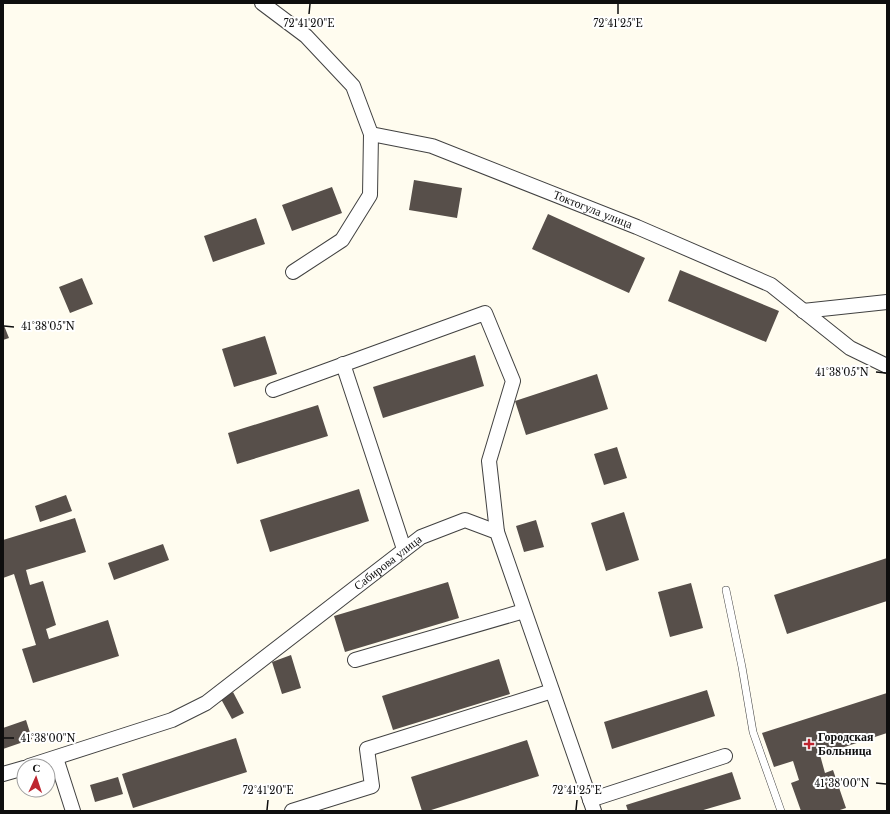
<svg xmlns="http://www.w3.org/2000/svg" width="890" height="814" font-family="'Libre Baskerville',serif">
	<style>
		.building { fill: #574f4a }
		.lines { fill: none; stroke-linecap: round; stroke-linejoin: round }
		.service-casing { stroke: #414141; stroke-width: 8 }
		.minor-casing { stroke: #414141; stroke-width: 16 }
		.service { stroke: #fff; stroke-width: 7 }
		.minor { stroke: #fff; stroke-width: 14 }
		.ticks { fill: none; stroke: #0e0e0e; stroke-width: 1.5 }
		.poi-dot { fill: #be2630; stroke: #fff; stroke-width: 1.5 }
		.labels { text-anchor: middle; stroke-width: 4; stroke-linejoin: round; paint-order: stroke }
		.street-label { font-size: 12px; fill: #0e0e0e; stroke: #fff }
		.poi-label { font-size: 12px; font-weight: bold; fill: #0e0e0e; stroke: #fff; text-anchor: start }
		.ticks-label { font-size: 10px; text-anchor: middle; fill: #0e0e0e; stroke: #fff; stroke-width: 4; stroke-linejoin: round; paint-order: stroke }
	</style>
	<rect width="100%" height="100%" fill="#fffcef"/>
	<path class="building" d="M414 180 462 188 457 218 409 210Z
		M332 187 342 213 292 231 282 205Z
		M548 214 645 258 629 293 532 249Z
		M256 218 265 244 213 262 204 236Z
		M680 270 779 311 766 342 668 301Z
		M82 278 93 304 70 313 59 287Z
		M3 323 9 338 3 340Z
		M265 336 277 374 234 387 222 349Z
		M475 355 484 386 383 418 373 387Z
		M597 374 608 409 526 435 515 401Z
		M318 405 328 436 237 464 228 433Z
		M617 447 627 478 604 485 594 454Z
		M359 489 369 521 270 552 260 520Z
		M66 495 72 511 40 522 35 506Z
		M624 512 639 560 606 571 591 523Z
		M75 518 86 552 26 570 30 585 43 581 56 625 46 629 49 639 108 620 119 656 33 683 22 649 36 645 14 574 3 578V540Z
		M536 520 544 547 524 552 516 526Z
		M163 544 169 560 114 580 108 563Z
		M887 558V601L787 634 774 595Z
		M448 582 459 618 345 652 334 616Z
		M691 583 703 628 670 637 658 592Z
		M291 655 301 688 282 694 272 662Z
		M499 659 510 694 393 730 382 696Z
		M707 690 715 716 612 749 604 722Z
		M233 692 244 713 232 719 221 699Z
		M887 693V733L820 755 825 773 833 770 846 808 837 811H801L791 783 799 780 793 761 774 767 762 733Z
		M26 720 32 739 3 749V728Z
		M236 738 247 772 133 808 122 774Z
		M527 740 539 776 428 811H422L411 777Z
		M732 772 741 799 700 811H628L626 805Z
		M118 777 123 794 95 802 90 785Z"/>
	<g class="lines">
		<defs>
			<path id="service" d="M726 590 742 667 753 732 781 811"/>
			<g id="minor">
				<path d="M262 3 306 36 353 86 371 134 370 195 342 240 293 272"/>
				<path id="s1" d="M371 134 432 146 637 227 771 285 850 348 887 366"/>
				<path d="M803 311 887 302"/>
				<path d="M343 364 404 549"/>
				<path d="M273 390 485 313 513 381 489 461 497 532"/>
				<path d="M355 660 524 611"/>
				<path d="M56 758 73 811"/>
				<path id="s2" d="M29 766 172 720 206 703 421 537 465 520 497 532 594 811"/>
				<path d="M3 774 24 768"/>
				<path d="M590 800 725 756"/>
				<path d="M292 811 372 786 367 749 552 691"/>
			</g>
		</defs>
		<use href="#service" class="service-casing"/>
		<use href="#minor" class="minor-casing"/>
		<use href="#service" class="service"/>
		<use href="#minor" class="minor"/>
	</g>
	<path class="ticks" d="M309 14 310 4M618 14V4M4 326 14 327M876 372 886 373M4 738H14M876 783 886 784M267 810 268 800M576 810 577 800"/>
	<path class="poi-dot" d="M807 738h4v4h4v4h-4v4h-4v-4h-4v-4h4z"/>
	<g class="labels">
		<g class="street-label">
			<text dy="4" stroke="none"><textPath href="#s1" startOffset="235">Токтогула улица</textPath></text>
			<text dy="4" stroke="none"><textPath href="#s2" startOffset="418">Сабирова улица</textPath></text>
		</g>
		<g class="poi-label">
			<text x="818" y="741">Городская<tspan x="818" dy="14">Больница</tspan></text>
		</g>
	</g>
	<g class="ticks-label">
		<text x="309" y="27">72°41'20"E</text>
		<text x="618" y="27">72°41'25"E</text>
		<text x="48" y="330">41°38'05"N</text>
		<text x="842" y="376">41°38'05"N</text>
		<text x="48" y="742">41°38'00"N</text>
		<text x="842" y="787">41°38'00"N</text>
		<text x="268" y="794">72°41'20"E</text>
		<text x="577" y="794">72°41'25"E</text>
	</g>
	<rect width="890" height="814" fill="none" stroke="#0e0e0e" stroke-width="8"/>
	<g transform="translate(36 778) rotate(3)"><circle r="19" fill="#ffffff" stroke="#9f9f9f"/>
	<path d="M0-3L7 15L0 10L-7 15Z" fill="#be2630"/>
	<text y="-6" font-size="11" font-weight="bold" text-anchor="middle" fill="#0e0e0e">С</text>
	</g>
</svg>
